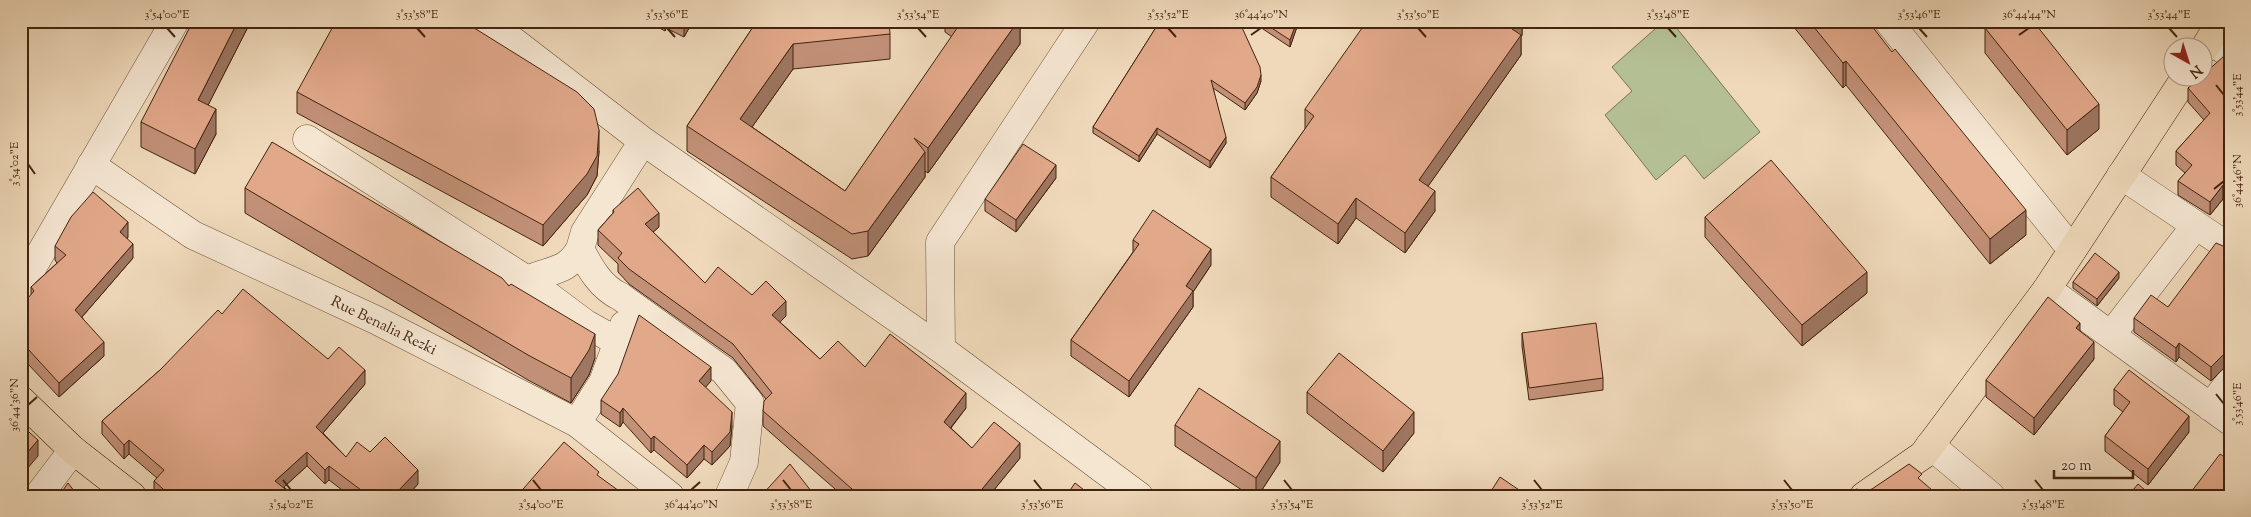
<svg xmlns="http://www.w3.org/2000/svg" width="2251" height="517" font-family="'Sorts Mill Goudy',serif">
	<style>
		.green { fill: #b4c094; stroke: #7c7251 }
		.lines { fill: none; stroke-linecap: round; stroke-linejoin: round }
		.minor-casing { stroke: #6e5139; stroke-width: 29 }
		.major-casing { stroke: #43240e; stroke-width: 29 }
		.minor { stroke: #f5e6d2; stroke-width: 28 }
		.major { stroke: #efd9ba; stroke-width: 28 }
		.wall { fill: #c29077; stroke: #43240e }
		.shaded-wall { fill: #9e7661; stroke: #43240e }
		.building { fill: #e1a88a; stroke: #43240e }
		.ticks { fill: none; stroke: #43240e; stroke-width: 2 }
		.labels { text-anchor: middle; stroke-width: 5; stroke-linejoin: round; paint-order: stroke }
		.street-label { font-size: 15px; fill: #43240e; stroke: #f5e6d2 }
		.neatline { fill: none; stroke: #43240e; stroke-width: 2 }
		.ticks-label { font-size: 12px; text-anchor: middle; fill: #43240e }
	</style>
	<rect width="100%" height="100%" fill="#efd9ba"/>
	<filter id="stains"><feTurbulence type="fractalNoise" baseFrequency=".004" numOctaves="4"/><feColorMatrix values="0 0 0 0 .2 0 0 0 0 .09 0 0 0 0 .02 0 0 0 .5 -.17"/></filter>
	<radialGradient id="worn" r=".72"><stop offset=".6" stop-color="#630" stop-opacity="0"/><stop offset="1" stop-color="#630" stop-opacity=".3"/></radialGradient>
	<path class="green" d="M1664 21H1671L1760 132 1704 179 1685 155 1656 180 1605 115 1632 91 1612 67Z"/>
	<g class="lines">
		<defs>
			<path id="minor" d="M487 21 643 141 941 349 1139 496
				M1888 21 2072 250
				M2210 40 2230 54
				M307 139 527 280 586 324 618 342
				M643 141 585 232 580 249C590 268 600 287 621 297L724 371 750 403 744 462 729 496
				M91 165 193 235 376 320 577 423 670 496
				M2121 175 2230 248
				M527 280C550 269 567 273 580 249
				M21 287 175 21
				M2047 289 2230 421
				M2111 335 2196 225
				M941 349 940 242 1086 21
				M2210 407 2230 382
				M577 423 603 382 624 325
				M1930 445 1991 496
				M38 496 73 450"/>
			<path id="major" d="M2204 49 2221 21
				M21 400 73 450 132 496
				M1864 496 1923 455 2047 289 2185 78"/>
		</defs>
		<use href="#minor" class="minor-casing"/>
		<use href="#major" class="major-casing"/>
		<use href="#minor" class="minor"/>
		<use href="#major" class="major"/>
	</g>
	<path class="wall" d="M251 21 208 105 216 134 195 174 141 147V122Z
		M647 21H693L684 37 666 28 665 31Z
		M757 21 890 34V59L793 69 752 127 845 191 952 37 945 32V21H1020V44L928 173 925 171V177L868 256 852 259 687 151V126Z
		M1160 21 1261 81 1257 93 1245 110 1213 88 1226 143 1210 168 1157 134 1139 162 1093 133V127Z
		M1251 21H1299L1290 47Z
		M1522 21V35L1521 37V55L1428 186 1435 211 1405 253 1356 218 1338 244 1271 197V177L1305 129V109Z
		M1789 21H1868L2026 235 1990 264 1846 85 1843 88Z
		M1985 28 2099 129 2067 155 1985 53Z
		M2230 63V204L2223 199 2210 215 2178 195V181L2185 173 2176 165V151L2204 120 2188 102V88Z
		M297 92 599 151 597 176 587 195 543 246 297 113Z
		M1056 178 1016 232 985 211V199Z
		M245 188 509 286 595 358 589 375 571 403 528 380 245 213Z
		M613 210 659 227 653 232 705 283 752 295 786 316 780 322 820 359 865 367 966 408 951 428 972 448 1020 458 989 496H843L763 426V411L766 399 733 358 629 284 618 272V264L598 245V230L613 213Z
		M1705 217 1867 293 1802 346 1705 237Z
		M128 237 127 239 133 258 82 317 104 356 59 397 28 364 27 365 21 360V306L31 295V287L57 263 55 260V246Z
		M1133 240 1211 265 1193 292V307L1129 397 1071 356V340L1133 252Z
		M2230 249V367L2224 368 2211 381 2179 357 2176 362 2134 332V318L2168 307Z
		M2119 278 2097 306 2073 288V282Z
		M222 314 328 359 365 384 323 433 346 457 370 452 418 484 407 496H350L329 480 325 484 307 466 284 487 294 496 154 495V481L157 478 129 454 124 459 102 434V421L160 370Z
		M2080 331 2094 359 2034 435 1986 397V380Z
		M1522 333 1603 378V390L1529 400 1522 346Z
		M711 381 705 387 732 426 730 446 712 465 704 459 687 478 654 450 651 453 623 422 620 427 601 414V400Z
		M2114 389 2189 432 2148 485 2105 451V436L2123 412 2114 405Z
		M1307 392 1414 433 1383 472 1307 413Z
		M1175 425 1280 462 1258 496H1251L1175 446Z"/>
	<path class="shaded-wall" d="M238 21H251L198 125V100Z
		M665 21H666V28L665 31Z
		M684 21H693L684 37Z
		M1018 21H1020V44L928 173V148Z
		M1297 21H1299L1290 47V40Z
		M1518 21H1522V35L1521 37V55L1419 199V180L1512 29Z
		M793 44V69L740 144V119Z
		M1846 61V85L1843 88V63Z
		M1261 75V81L1257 93 1245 110V103Z
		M2099 104V129L2067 155V130Z
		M216 109V134L195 174V149Z
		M1157 128V134L1139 162V156Z
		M599 130V151L597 176 587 195 543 246V225Z
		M1226 137V143L1210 168V161Z
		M925 152V177L868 256V231Z
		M1056 165V178L1016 232V220Z
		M2223 185V199L2210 215V202Z
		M1435 191V211L1405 253V233Z
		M1356 198V218L1338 244V224Z
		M2026 210V235L1990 264V239Z
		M659 213V227L645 239V224Z
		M128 222V237L120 247V232Z
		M133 244V258L75 325V310Z
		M1211 249V265L1193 292V307L1129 397V381L1186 286Z
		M1867 272V293L1802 346V325Z
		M2119 272V278L2097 306V299Z
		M786 301V316L772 330V315Z
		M2080 323V340L2076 328Z
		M595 334V358L589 375 571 403V378Z
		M104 342V356L59 397V383Z
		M2094 342V359L2034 435V418Z
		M2179 343V357L2176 362V348Z
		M28 349V364L27 365V351Z
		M2224 354V368L2211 381V367Z
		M711 367V381L699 395V381Z
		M365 370V384L316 441V427Z
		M966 393V408L944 436V422Z
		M623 408V422L620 427V413Z
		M732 412V426L730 446 712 465V452Z
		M1414 412V433L1383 472V451Z
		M2189 416V432L2148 485V469Z
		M654 436V450L651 453V439Z
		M38 440V456L21 476V460Z
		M129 440V454L124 459V445Z
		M1280 441V462L1258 496H1256V478Z
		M1020 443V458L989 496H978V494Z
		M704 445V459L687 478V465Z
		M307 452V466L275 495V481Z
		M329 466V480L325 484V470Z
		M418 470V484L407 496H394L398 491Z"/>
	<path class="building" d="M193 21H238L198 100 216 109 195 149 141 122Z
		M336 21H463L577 92 594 109 599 130 597 156 587 174 543 225 297 92Z
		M757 21H889L890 34 793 44 740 119 845 191 962 21H1018L928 148 914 138 925 152 868 231 852 234 687 126Z
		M1160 21H1239L1260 67 1261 75 1257 87 1245 103 1211 80 1226 137 1210 161 1157 128 1139 156 1093 127Z
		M1261 21H1297L1290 40Z
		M1367 21H1518L1512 29 1521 35 1419 180 1435 191 1405 233 1356 198 1338 224 1271 177 1314 116 1305 109Z
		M1809 21H1868L1892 52 1895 49 2026 210 1990 239 1846 61 1843 63Z
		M1994 21H2033L2099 104 2067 130 1985 28Z
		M2224 56 2230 63V191L2223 185 2210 202 2178 181 2192 165 2176 151 2210 113 2188 88 2200 78H2204V74Z
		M272 142 502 278 509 286 511 284 595 334 589 350 571 378 528 355 245 188Z
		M1023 144 1056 165 1016 220 985 199Z
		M1771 160 1867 272 1802 325 1705 217Z
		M638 188 659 213 645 224 705 283 718 267 752 295 766 281 786 301 772 315 820 359 838 341 865 367 890 334 966 393 944 422 972 448 994 422 1020 443 978 494 980 496H860L763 411 764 401 772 393 733 344 629 269 618 258 622 253 598 230 614 212 613 210Z
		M93 192 128 222 120 232 133 244 75 310 104 342 59 383 28 349 27 351 21 345V306L34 291 31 287 66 255 55 246 71 217Z
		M1153 210 1211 249 1186 286 1193 291 1129 381 1071 340 1139 244 1133 240Z
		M2216 243 2230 249V353L2224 354 2211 367 2179 343 2176 348 2134 318 2151 295 2168 307Z
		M2095 253 2119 272 2097 299 2073 282Z
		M243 289 328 359 339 347 365 370 316 427 346 457 357 442 370 452 385 437 418 470 398 491 394 496H369L329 466 325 470 307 452 275 481 294 496H171L154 481 164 470 129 440 124 445 102 421 160 370 218 310 222 314Z
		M2048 297 2080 323 2076 328 2094 342 2034 418 1986 380Z
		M639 315 711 367 699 381 732 412 730 432 712 452 704 445 687 465 654 436 651 439 623 408 620 413 601 400 618 374Z
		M1596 323 1603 378 1529 388 1522 333Z
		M1339 353 1414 412 1383 451 1307 392Z
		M2129 370 2189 416 2148 469 2105 436 2130 402 2114 389Z
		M1199 388 1280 441 1256 478 1175 425Z
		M21 425 38 440 21 460Z
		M564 442 599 472 597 475 626 496H517Z
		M2220 454 2230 461V496H2188Z
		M790 464 815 496H761Z
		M1909 464 1922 474 1918 478 1939 496H1850L1856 489 1865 491 1872 489Z
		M1500 477 1528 496H1488Z
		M68 483 78 496H59Z
		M1075 483 1092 496H1066Z
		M2138 484 2152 496H2128Z"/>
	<path class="ticks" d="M167 28 175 37M417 28 425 37M667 28 675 37M918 28 926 37M1168 28 1176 37M1418 28 1426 37M1668 28 1676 37M1919 28 1927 37M2169 28 2177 37M1251 35 1261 28M2019 35 2029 28M2216 85 2224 95M28 164 35 174M2214 189 2224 181M2216 394 2224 404M28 405 37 397M283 480 291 490M533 480 541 490M783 480 791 490M1034 480 1042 490M1284 480 1292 490M1534 480 1542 490M1784 480 1792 490M2035 480 2043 490M691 490 700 482"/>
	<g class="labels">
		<g class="street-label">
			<text transform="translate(384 325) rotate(26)" y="5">Rue Benalia Rezki</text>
		</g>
	</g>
	<rect width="2251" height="517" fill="none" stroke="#efd9ba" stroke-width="55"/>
	<g transform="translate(2188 62) rotate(141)"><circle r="24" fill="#f5e6d2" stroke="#ae9884"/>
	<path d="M0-4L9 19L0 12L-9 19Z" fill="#8f2418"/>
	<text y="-8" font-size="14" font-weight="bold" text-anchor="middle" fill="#43240e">N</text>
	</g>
	<path d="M2054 470v8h79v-8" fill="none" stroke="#43240e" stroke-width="2.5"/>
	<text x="2061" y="470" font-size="15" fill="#43240e" stroke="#f5e6d2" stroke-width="4" paint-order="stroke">20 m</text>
	<rect x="28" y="28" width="2196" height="462" class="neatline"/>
	<g class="ticks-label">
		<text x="167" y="18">3°54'00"E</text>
		<text x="417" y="18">3°53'58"E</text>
		<text x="667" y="18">3°53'56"E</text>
		<text x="918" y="18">3°53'54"E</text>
		<text x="1168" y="18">3°53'52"E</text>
		<text x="1261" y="18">36°44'40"N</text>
		<text x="1418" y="18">3°53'50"E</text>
		<text x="1668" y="18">3°53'48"E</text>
		<text x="1919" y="18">3°53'46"E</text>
		<text x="2029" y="18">36°44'44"N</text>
		<text x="2169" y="18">3°53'44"E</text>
		<text transform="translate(2237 95) rotate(-90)" y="4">3°53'44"E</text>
		<text transform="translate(14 164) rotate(-90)" y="4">3°54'02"E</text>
		<text transform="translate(2237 181) rotate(-90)" y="4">36°44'46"N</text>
		<text transform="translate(2237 404) rotate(-90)" y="4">3°53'46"E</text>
		<text transform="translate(14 405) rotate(-90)" y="4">36°44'36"N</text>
		<text x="291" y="508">3°54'02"E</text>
		<text x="541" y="508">3°54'00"E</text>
		<text x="691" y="508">36°44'40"N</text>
		<text x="791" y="508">3°53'58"E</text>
		<text x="1042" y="508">3°53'56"E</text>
		<text x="1292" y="508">3°53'54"E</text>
		<text x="1542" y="508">3°53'52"E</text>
		<text x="1792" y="508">3°53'50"E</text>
		<text x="2043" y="508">3°53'48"E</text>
	</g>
	<rect width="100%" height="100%" filter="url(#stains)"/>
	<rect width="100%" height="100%" fill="url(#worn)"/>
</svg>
